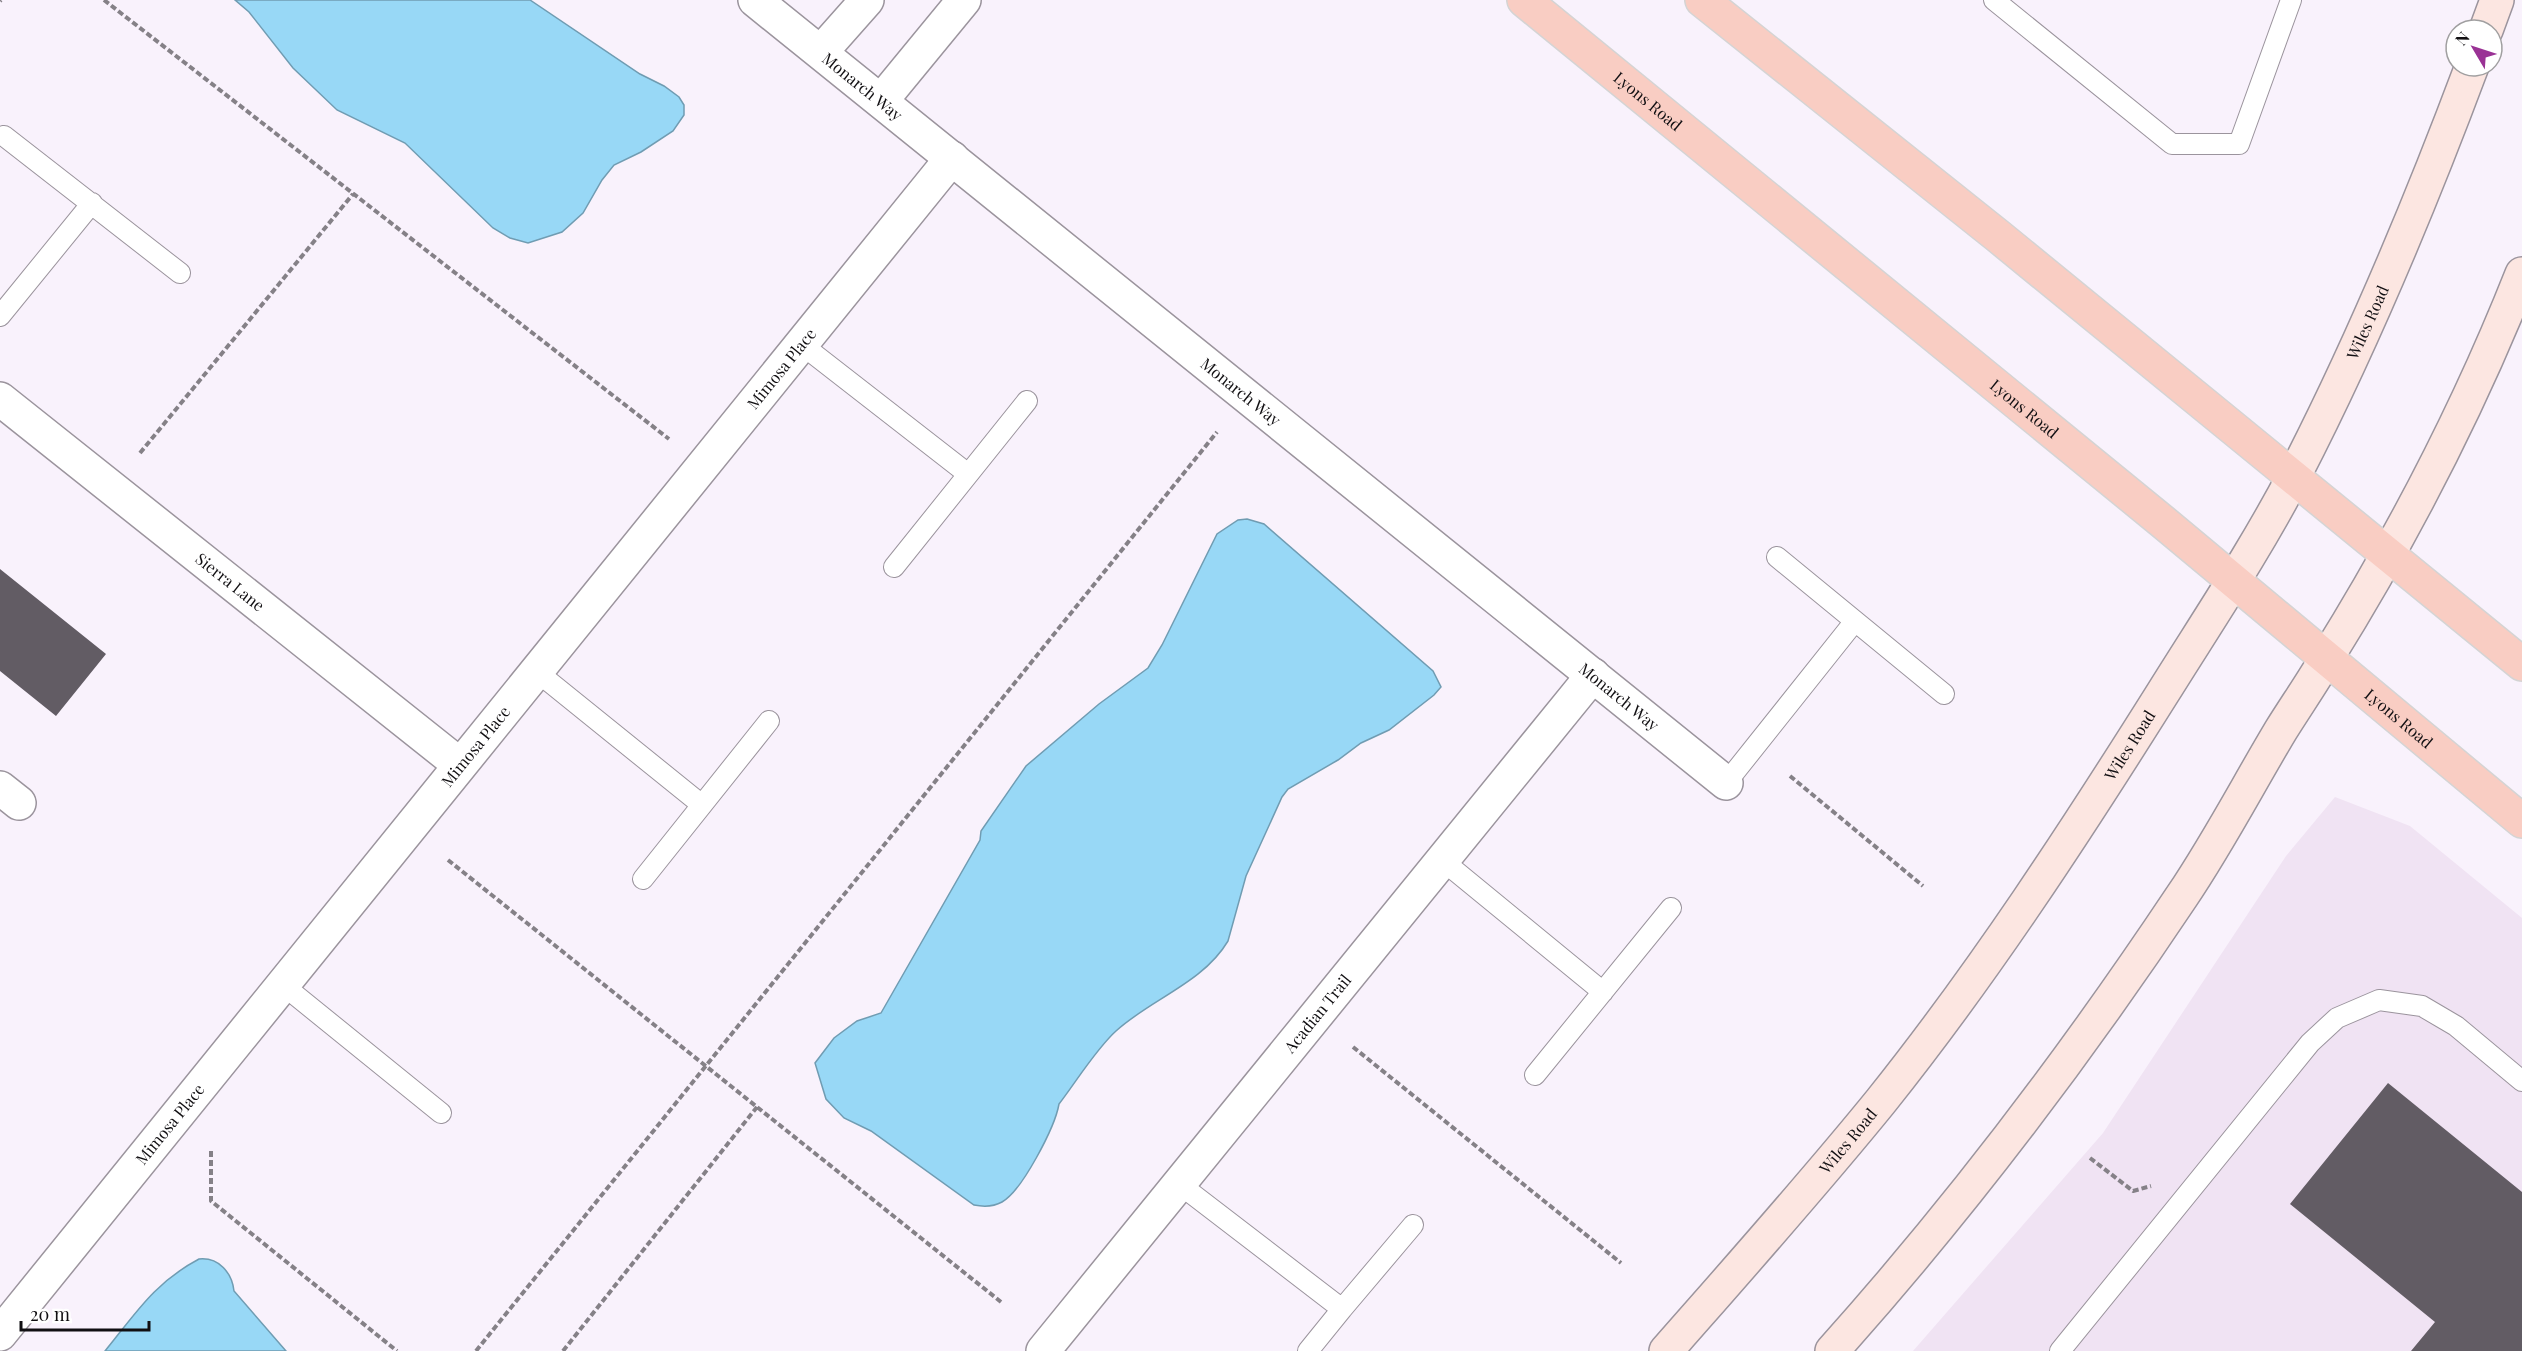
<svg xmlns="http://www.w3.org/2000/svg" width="2522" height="1351" font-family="'Playfair Display',serif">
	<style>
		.built { fill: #f0e3f3 }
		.water { fill: #98d8f6; stroke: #709cb2; stroke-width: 1.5 }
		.building { fill: #625c64 }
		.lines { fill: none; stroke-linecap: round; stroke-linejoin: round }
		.service-casing { stroke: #9b949d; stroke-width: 22 }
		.minor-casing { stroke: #9b949d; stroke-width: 36 }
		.secondary-casing { stroke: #9b949d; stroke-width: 36 }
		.primary-casing { stroke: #d4d4d4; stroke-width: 36 }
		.path { stroke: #858187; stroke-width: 4; stroke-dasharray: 6 3; stroke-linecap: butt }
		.service { stroke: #fff; stroke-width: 20 }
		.minor { stroke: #fff; stroke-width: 33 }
		.secondary { stroke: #fce6e1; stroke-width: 33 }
		.primary { stroke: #f9cdc3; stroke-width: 33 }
		.labels { text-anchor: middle; stroke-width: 6; stroke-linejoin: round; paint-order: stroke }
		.street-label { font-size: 16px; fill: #110f12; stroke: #fff }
	</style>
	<rect width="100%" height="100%" fill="#f9f2fc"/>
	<path class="built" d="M2335 797 2410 826 2522 918V1351H1913L2103 1133 2286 856Z"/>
	<path class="water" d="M235 0H530L640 74 664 86 679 97 684 105V115L673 131 641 152 614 165 602 180 583 213 562 232 528 243 510 238 493 228 405 143 337 110 293 68 249 12Z
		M1247 519 1264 524 1433 671 1441 687 1434 695 1389 730 1361 743 1338 760 1288 789 1282 797 1246 876 1228 941C1203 983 1151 999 1116 1031 1096 1049 1076 1082 1059 1104 1055 1127 1022 1191 1002 1202 993 1207 984 1207 974 1205L871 1131 844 1118 826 1099 815 1063 834 1038 857 1021 881 1013 980 840 981 831 1026 766 1099 704 1148 668 1162 645 1217 534 1238 520Z
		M199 1259C219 1257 232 1273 234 1291L286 1351H105C136 1313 154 1283 199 1259Z"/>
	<path class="building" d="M0 569 106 654 56 716 0 671Z
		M2388 1083 2522 1192V1351H2411L2435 1322 2290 1204Z"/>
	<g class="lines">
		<defs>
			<path id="service" d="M1994 0 2172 144H2239L2291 0
				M4 136 180 273
				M0 316 92 203
				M801 344 968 474
				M1777 557 1944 694
				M894 567 1027 401
				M536 671 702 805
				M1726 783 1855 621
				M1442 860 1603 992
				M643 879 769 721
				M283 985 441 1113
				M1535 1075 1671 908
				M1178 1183 1342 1309 1413 1225
				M1308 1351 1342 1309
				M2060 1351 2310 1043 2337 1018 2379 1000 2422 1006 2456 1026 2522 1081"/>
			<g id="minor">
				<path id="s1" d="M755 0 1726 783"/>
				<path d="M821 52 867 0"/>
				<path d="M881 101 964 0"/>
				<path id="s2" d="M0 399 460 765"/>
				<path d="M0 788 19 803"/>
				<path id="s3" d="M0 1334 952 158"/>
				<path id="s4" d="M1043 1351 1593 675"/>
			</g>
			<g id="secondary">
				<path d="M2486 30 2497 0"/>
				<path id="s5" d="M1666 1351C1738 1269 1812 1186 1881 1101 1985 971 2076 831 2164 691 2209 619 2256 549 2295 474 2363 342 2420 205 2472 66"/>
				<path d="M1832 1351C1960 1208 2076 1055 2182 896 2218 843 2248 785 2281 730 2296 706 2312 683 2326 659 2402 537 2469 408 2522 274"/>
			</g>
			<g id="primary">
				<path id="s6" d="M1524 0 2163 522 2522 821"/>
				<path d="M1702 0 1998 236 2522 664"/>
			</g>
		</defs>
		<use href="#service" class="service-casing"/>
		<use href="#minor" class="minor-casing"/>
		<use href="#secondary" class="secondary-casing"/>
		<use href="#primary" class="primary-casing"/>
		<path class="path" d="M104 0 669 439
			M0 1 1 0
			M140 453 353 194
			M1790 776 1923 886
			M448 860 1001 1302
			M1353 1047 1621 1263
			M211 1151V1201L397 1351
			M2090 1158 2133 1191 2151 1186
			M476 1351 1217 432
			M563 1351 757 1107"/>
		<use href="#service" class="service"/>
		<use href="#minor" class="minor"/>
		<use href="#secondary" class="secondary"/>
		<use href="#primary" class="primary"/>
	</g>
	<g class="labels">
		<g class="street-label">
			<text dy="6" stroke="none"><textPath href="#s1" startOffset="138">Monarch Way</textPath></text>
			<text dy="6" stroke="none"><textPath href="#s6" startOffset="160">Lyons Road</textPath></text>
			<text dy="6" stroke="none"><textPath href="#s5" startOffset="1250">Wiles Road</textPath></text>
			<text dy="6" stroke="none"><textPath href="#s3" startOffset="1242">Mimosa Place</textPath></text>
			<text dy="6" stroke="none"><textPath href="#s1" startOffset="624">Monarch Way</textPath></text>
			<text dy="6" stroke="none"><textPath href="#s6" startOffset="646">Lyons Road</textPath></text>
			<text dy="6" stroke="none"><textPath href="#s2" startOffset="294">Sierra Lane</textPath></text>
			<text dy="6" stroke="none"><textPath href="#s1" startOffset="1110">Monarch Way</textPath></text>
			<text dy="6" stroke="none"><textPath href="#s6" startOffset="1132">Lyons Road</textPath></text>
			<text dy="6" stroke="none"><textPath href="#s3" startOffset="756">Mimosa Place</textPath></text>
			<text dy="6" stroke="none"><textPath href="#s5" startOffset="764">Wiles Road</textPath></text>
			<text dy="6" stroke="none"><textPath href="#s4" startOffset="435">Acadian Trail</textPath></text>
			<text dy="6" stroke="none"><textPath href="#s3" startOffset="270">Mimosa Place</textPath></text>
			<text dy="6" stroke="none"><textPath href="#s5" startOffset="278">Wiles Road</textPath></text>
		</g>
	</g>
	<g transform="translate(2474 48) rotate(309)"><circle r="28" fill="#ffffff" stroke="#a09fa0" stroke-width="1.5"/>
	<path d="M0-4.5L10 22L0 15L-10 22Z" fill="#9a3295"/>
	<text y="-9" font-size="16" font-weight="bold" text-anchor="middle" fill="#110f12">N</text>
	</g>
	<path d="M21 1321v9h128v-9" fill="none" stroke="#110f12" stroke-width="3"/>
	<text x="30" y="1321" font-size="18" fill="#110f12" stroke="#ffffff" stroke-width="4.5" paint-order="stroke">20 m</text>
</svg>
